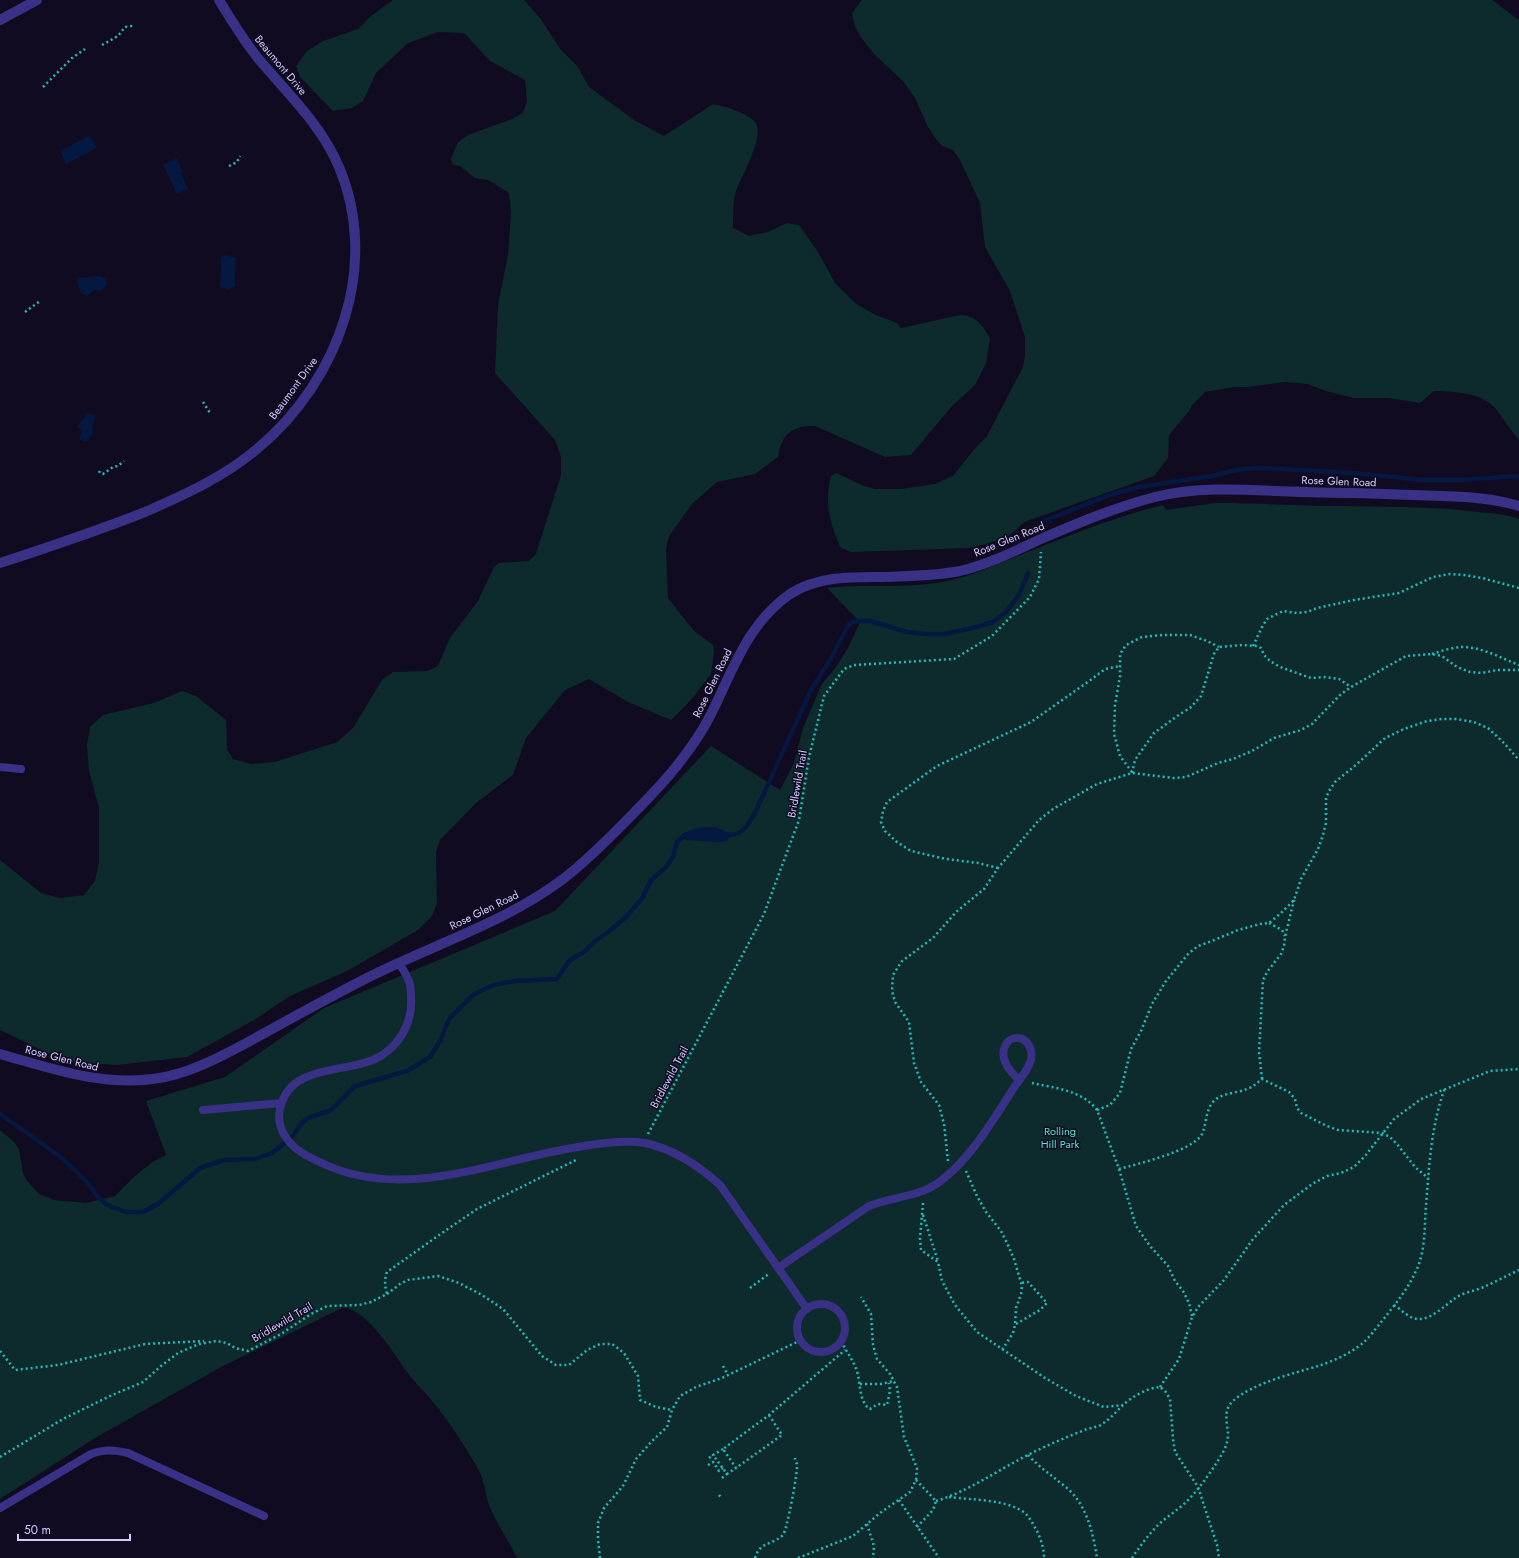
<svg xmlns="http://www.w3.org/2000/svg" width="1519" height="1558" font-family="Jost,sans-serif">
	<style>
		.green { fill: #0d2b2c }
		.water { fill: #051841 }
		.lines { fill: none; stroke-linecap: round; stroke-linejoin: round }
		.stream { stroke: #051841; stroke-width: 4.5 }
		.path { stroke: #22bcba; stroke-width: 2.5; stroke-dasharray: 2 3; stroke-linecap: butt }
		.service { stroke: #383185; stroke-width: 8 }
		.minor { stroke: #383185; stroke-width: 10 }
		.labels { text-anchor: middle; stroke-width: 3; stroke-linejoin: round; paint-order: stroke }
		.street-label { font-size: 11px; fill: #d3cbff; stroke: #100b21 }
		.park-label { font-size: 11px; fill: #4ceaca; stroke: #100b21 }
	</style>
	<rect width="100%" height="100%" fill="#100b21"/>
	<path class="green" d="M393 0H524L540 18 561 50 578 67 589 87 634 120 664 136 713 104C724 106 748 113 755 122 766 135 741 177 736 191 733 202 733 217 733 228L749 236 768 232 787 223 799 225 818 252 835 283 856 304 876 315 897 323 901 328 960 315C976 315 983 326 990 338L986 363 975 385 952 406 911 455 885 457 815 426C792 425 781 435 778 457L755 474 717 482 692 504 669 536 666 549 668 598 694 631 713 645 714 651 711 674 690 701 671 720 628 702 589 679 565 690 526 738 513 775 477 802 440 840 436 852 437 903 432 916 418 930 347 971 290 996 254 1020 187 1057 117 1065 83 1063 58 1058 0 1030V860L41 893 60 898 84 895 95 881 99 863V808L89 771 87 745 90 727 103 715 154 703 182 691 196 696 226 720 227 749 233 759 251 764 275 762 337 742 353 728 382 680 393 672 427 671 438 666 450 638 478 601 494 567 499 563 529 561 536 554 561 475V457L555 440 495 373 498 305 508 255 511 212 509 193 488 180 475 178 460 166 453 165 451 159 458 142 468 135 512 119 523 113 527 101 525 80 490 61 464 33 438 32 408 43 376 73 363 101 352 108 333 111 300 77 296 66 307 51 323 41 358 29 371 16Z
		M862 0H1492L1519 20V440C1511 431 1504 420 1497 410 1482 392 1456 392 1434 391L1420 403 1389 398H1354L1326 391 1307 384 1285 382 1247 387H1234L1205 392 1192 405 1189 411 1169 435 1168 458 1154 476 1024 522 1016 530 1006 538 971 548 852 552 841 548C830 525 824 502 831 476L836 473 864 486 875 489H901L935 484 954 475 972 452 987 436 1023 367 1025 355V337L1010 291 985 247 980 203 960 160 953 150 942 146 936 139 928 127 915 98 904 82 874 54 860 36 855 26 852 14 855 9Z
		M1215 503C1257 503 1300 506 1343 506 1388 507 1432 506 1477 512 1491 513 1506 514 1519 519V1558H517C509 1541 498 1526 491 1510 485 1497 485 1480 478 1469 464 1444 447 1418 428 1396 422 1389 415 1383 410 1376 394 1355 371 1313 344 1307L223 1366 95 1438 0 1499V1130L14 1142 19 1149 23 1173 27 1181 39 1194 54 1200 86 1203 115 1196 135 1176 154 1161 166 1155 146 1101 225 1077 324 1008 555 911 711 746 780 790 794 763 803 728 822 684 836 667 848 648 860 622 827 588C869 583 911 590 951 580 975 575 997 564 1020 555 1067 537 1113 517 1163 505L1166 510Z"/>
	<path class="water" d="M90 135 97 148 66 164 60 151Z
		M177 158 183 172 181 173 188 189 177 194 163 165Z
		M226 255 236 258 235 287 228 289 220 287 221 257Z
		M100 276 105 278 107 282 106 286 101 291 94 290 87 296C80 294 78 287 77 281L79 278Z
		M88 413 96 417 92 426 93 433 86 442 79 439 82 432 77 426Z
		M704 827H717L731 834 727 841 719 842 686 840 681 837 682 834 696 828Z"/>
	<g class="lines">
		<path class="stream" d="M1044 521 1112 494 1139 487 1212 476 1236 470 1259 468 1353 473 1423 480H1463L1519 476
			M726 835C744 835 746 827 755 813L812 688 829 662 849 624 855 621H870L907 632 928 634H945L976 627 993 622 1006 612 1019 595 1028 573
			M0 1114 62 1158 88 1183 97 1196 107 1205 126 1212H143L158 1204 200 1168 224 1160 255 1159 272 1153 293 1136 300 1125 308 1118 331 1110 355 1086 407 1071 430 1057 441 1039 449 1019 473 995 493 985 515 981 557 979 570 960 584 952 595 941 607 933 627 916 643 897 651 880 666 867 673 857 677 842 685 835"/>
		<path class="path" d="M102 45 118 36 125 27 131 26 134 29
			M43 87 72 58 85 49
			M229 166 237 162 240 156
			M25 312 40 301
			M203 402 210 413
			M99 471 100 473 103 474 113 467 118 466 124 461
			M1253 646 1262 627 1267 619 1283 611 1297 613 1307 612 1317 608 1354 600 1399 593 1433 577 1450 574 1464 575 1482 578 1519 588
			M1432 654C1441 651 1451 648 1460 647 1480 646 1501 658 1519 665
			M1132 772 1120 756 1114 734 1115 705 1120 676V654L1126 645 1142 637 1163 635H1190L1207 641 1219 647
			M1132 773 1135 760 1154 733 1180 714 1190 708 1201 696 1214 654 1219 647 1242 645 1257 646 1261 648 1264 655 1270 661 1280 667 1311 678 1326 677 1339 679 1351 687
			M998 868 978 863 946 859 911 851 897 842 885 831 881 822 883 811 887 802 937 766 1031 722 1092 679 1105 669 1120 666
			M1269 923 1282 930 1285 936
			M1262 1079 1259 1052 1263 980 1267 972 1281 954 1284 946 1285 937 1294 900
			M1032 1083C1054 1088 1082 1090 1097 1110L1119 1169 1136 1226 1150 1246 1168 1266 1175 1281 1183 1291 1189 1303 1192 1316
			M1097 1110 1110 1105 1120 1093 1131 1049 1141 1031 1152 1004 1166 981 1188 954 1198 946 1212 941 1238 930 1260 924 1269 923 1281 913 1294 900 1301 879 1318 849 1323 835 1326 823V798L1329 791 1335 782 1356 765 1385 738 1404 729 1427 721 1442 719H1456L1474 722 1488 728 1504 743 1519 760
			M648 1134 764 914 799 820 809 757 824 696 844 669 854 665 954 659 992 636 1030 597 1039 579 1041 552
			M948 1161 944 1124 939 1105 921 1082 914 1063 909 1022 895 1002 892 991 893 975 902 961 933 938 956 912 984 889 998 868 1039 820 1053 809 1097 784 1132 773 1173 778 1186 777 1218 763 1233 759 1252 751 1274 738 1301 730 1312 724 1340 695 1351 687 1406 656 1432 654 1442 656 1457 667 1470 672 1482 673 1497 670H1519
			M1119 1169C1137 1164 1193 1151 1202 1134 1207 1123 1205 1109 1215 1100 1223 1093 1237 1093 1247 1089 1253 1087 1257 1083 1262 1079L1289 1092 1295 1099 1297 1108 1301 1113 1327 1126 1338 1130 1382 1133 1390 1137 1397 1144 1415 1167 1428 1178
			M966 1171 977 1196 986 1212 1001 1231 1007 1243 1014 1259 1022 1286 1021 1294 1016 1308 1015 1325 1013 1333 1002 1350
			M923 1203 920 1238 921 1250 938 1262 942 1281 955 1305 977 1332 1045 1378 1076 1396 1104 1407 1123 1405
			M923 1215 938 1261
			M750 1288 770 1273
			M387 1294 400 1284 408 1280 438 1276 459 1283 482 1295 503 1309 542 1356 556 1365H569L587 1350 600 1344H612L624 1353 638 1376 640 1400 656 1407 672 1410
			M1394 1305C1402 1310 1410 1320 1420 1319 1431 1319 1446 1305 1454 1299 1463 1292 1476 1291 1486 1286 1497 1281 1508 1275 1519 1270
			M1016 1324 1040 1310 1047 1303 1028 1282 1021 1283
			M841 1341C847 1353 855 1362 858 1375 860 1384 860 1404 870 1409L878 1404 887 1405 890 1391 889 1383
			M0 1351 15 1370 58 1365 145 1344 204 1341
			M723 1366 728 1375
			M860 1384H881L894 1381
			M1160 1387 1179 1359 1192 1317 1199 1306 1224 1280 1253 1239 1284 1205 1312 1184 1327 1176 1341 1173 1354 1167 1365 1156 1394 1119 1421 1099 1490 1071 1519 1069
			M769 1415 782 1435 736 1468 723 1449 769 1415 845 1350
			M723 1449 713 1455 727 1474 736 1468
			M1028 1455C1040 1468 1054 1477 1068 1489 1087 1506 1093 1533 1097 1558
			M0 1457 63 1419 110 1396 143 1382 161 1366 178 1353 199 1344 216 1341 227 1343 235 1348 248 1351 281 1334 311 1314 327 1306 359 1305 371 1302 387 1294C385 1286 384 1280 387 1272L442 1233 477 1209 578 1159
			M709 1458 713 1455
			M708 1465 713 1462 719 1471 723 1468
			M722 1478 727 1474
			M916 1480 936 1501 933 1510 917 1527
			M719 1495 722 1499
			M949 1497C971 1500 1011 1499 1027 1515 1031 1520 1034 1526 1037 1531 1041 1540 1044 1548 1044 1558
			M899 1500 939 1558
			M936 1501C969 1491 998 1470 1028 1455 1047 1445 1067 1437 1087 1429 1091 1428 1095 1427 1099 1426 1108 1421 1115 1413 1122 1406 1131 1397 1147 1388 1160 1387L1165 1391 1170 1399 1173 1439 1175 1452 1198 1487 1217 1545 1219 1558
			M867 1524 874 1546 873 1558
			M600 1558 598 1539V1523L604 1508 623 1486 636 1459 652 1441 667 1427 672 1410 680 1396 696 1387 722 1378 801 1340
			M755 1558C760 1541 773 1545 783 1535 787 1530 798 1472 797 1464 796 1462 795 1460 795 1458
			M798 1558 853 1536 880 1513 910 1492 916 1480 917 1468 904 1437 897 1387 890 1374 877 1359 873 1345 871 1314 861 1297
			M1132 1558C1140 1546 1149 1534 1159 1524 1169 1515 1181 1508 1190 1498 1202 1485 1213 1469 1222 1454 1226 1447 1228 1441 1228 1433 1227 1422 1223 1410 1233 1401 1253 1383 1292 1374 1318 1366 1334 1361 1354 1352 1366 1340 1372 1334 1377 1327 1382 1321 1394 1306 1407 1290 1415 1273 1426 1252 1424 1229 1426 1206 1429 1167 1431 1125 1445 1088"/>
		<path class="service" d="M0 767 21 769
			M399 963C402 968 406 974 408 979 411 984 411 991 411 997 413 1024 398 1049 373 1060 341 1073 289 1065 280 1109 278 1118 280 1128 285 1136 294 1151 311 1158 326 1165 410 1202 499 1158 584 1146 603 1143 626 1140 645 1143 673 1149 698 1165 720 1185L807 1309
			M203 1110 281 1103
			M778 1268 869 1206C891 1197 918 1197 938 1183 971 1159 993 1120 1015 1086 1021 1078 1028 1070 1031 1060 1033 1050 1028 1038 1017 1038 1012 1038 1007 1041 1005 1046 999 1060 1010 1071 1019 1080
			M797 1328a24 24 0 1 1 48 0a24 24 0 1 1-48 0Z
			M0 1508 91 1454C105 1449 114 1450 128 1453L264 1516"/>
		<path class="minor" d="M0 20 37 0
			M0 563C49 547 97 531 145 512 184 495 224 477 257 449 298 415 330 368 345 317 360 268 359 214 339 167 321 124 286 92 257 57 243 39 231 20 219 0
			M0 1054C50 1068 100 1086 153 1079 187 1075 220 1057 250 1041 288 1020 326 999 365 979 429 946 500 925 559 882 580 867 599 848 617 830 635 812 654 793 671 773 685 756 700 736 710 716 733 671 746 625 790 594 818 576 851 577 883 577 908 576 935 576 960 571 989 564 1015 551 1041 539 1078 523 1116 507 1155 497 1195 487 1236 489 1276 491 1302 492 1329 493 1355 493 1384 494 1413 495 1442 496 1467 497 1494 498 1519 506"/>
	</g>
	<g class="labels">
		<g class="street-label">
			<text transform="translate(281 65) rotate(50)" y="4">Beaumont Drive</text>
			<text transform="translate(293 388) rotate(-54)" y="4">Beaumont Drive</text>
			<text transform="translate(1339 481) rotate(2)" y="4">Rose Glen Road</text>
			<text transform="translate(1009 539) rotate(-22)" y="4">Rose Glen Road</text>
			<text transform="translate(712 683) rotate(-64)" y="4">Rose Glen Road</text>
			<text transform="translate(797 784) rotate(-80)" y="4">Bridlewild Trail</text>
			<text transform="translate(484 910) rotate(-26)" y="4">Rose Glen Road</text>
			<text transform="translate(62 1058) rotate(14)" y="4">Rose Glen Road</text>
			<text transform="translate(669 1077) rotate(-62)" y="4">Bridlewild Trail</text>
			<text transform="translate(282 1322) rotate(-30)" y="4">Bridlewild Trail</text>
		</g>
		<g class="park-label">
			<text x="1060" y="1135">Rolling<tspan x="1060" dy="13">Hill Park</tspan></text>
		</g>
	</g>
	<path d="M18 1534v6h112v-6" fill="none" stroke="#d3cbff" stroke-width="2"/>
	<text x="24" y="1534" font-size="12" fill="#d3cbff" stroke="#100b21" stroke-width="3" paint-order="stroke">50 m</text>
</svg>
